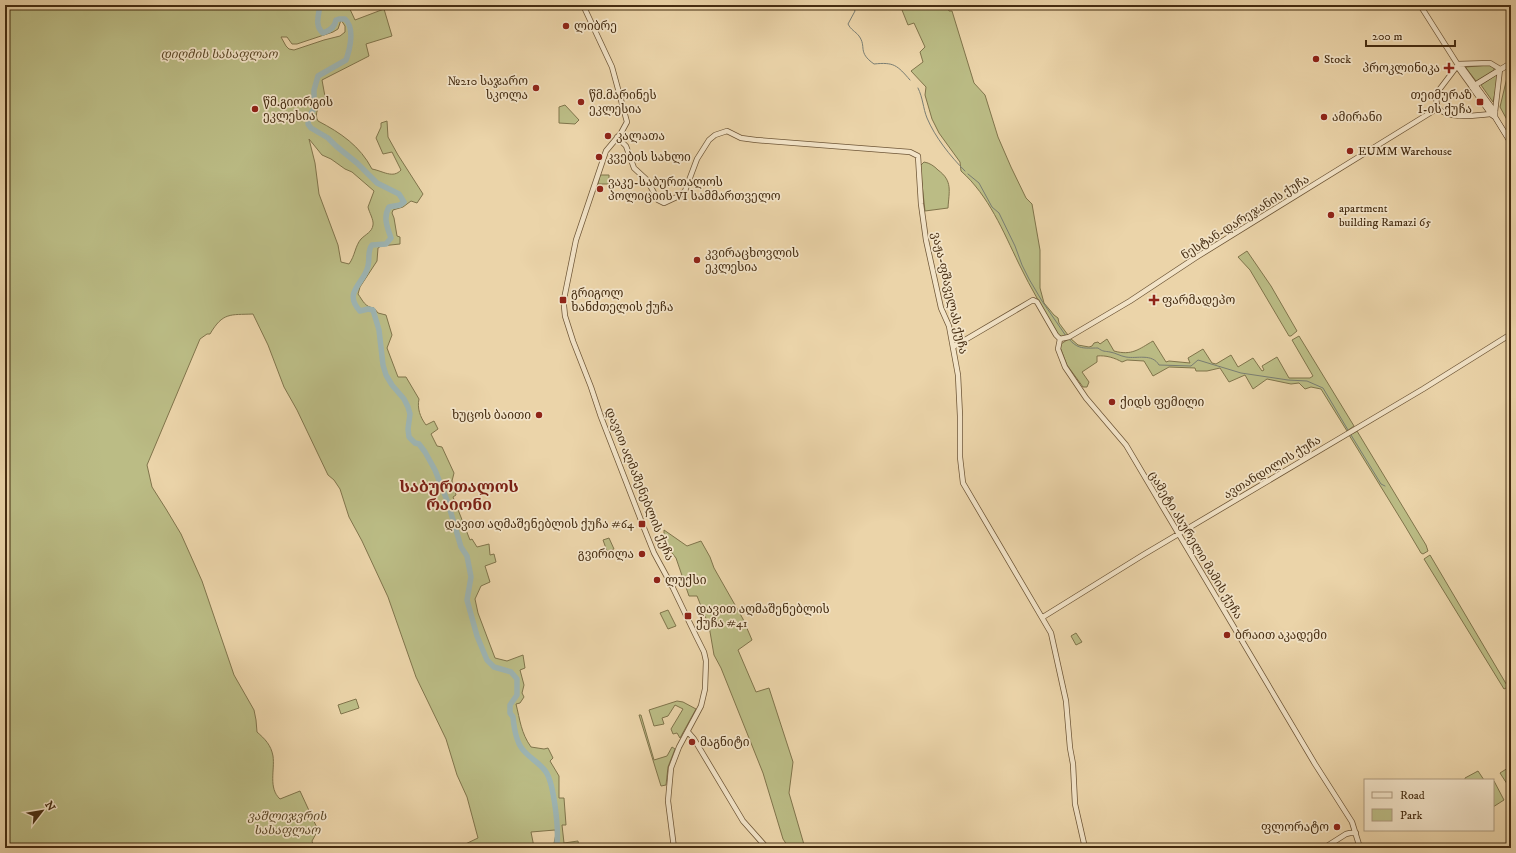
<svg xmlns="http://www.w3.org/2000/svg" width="1516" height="853" font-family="'IM FELL DW Pica','Noto Serif Georgian',serif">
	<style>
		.green { fill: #bbbc85; stroke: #80744b; fill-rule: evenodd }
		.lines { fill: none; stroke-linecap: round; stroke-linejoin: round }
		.stream { stroke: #7a7e73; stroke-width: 1 }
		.river { stroke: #9db5b4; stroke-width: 5.5 }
		.tertiary-casing { stroke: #6e5637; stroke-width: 6 }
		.secondary-casing { stroke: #452c11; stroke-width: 6 }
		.tertiary { stroke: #f2e3c7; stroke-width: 4.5 }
		.secondary { stroke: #f2e3c7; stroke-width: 5 }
		.poi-dot { fill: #8f2418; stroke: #f2e3c7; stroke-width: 1.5 }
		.labels { text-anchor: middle; stroke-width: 3.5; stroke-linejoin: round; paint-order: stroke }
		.poi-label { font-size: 12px; fill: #452c11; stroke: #f2e3c7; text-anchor: start }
		.park-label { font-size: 12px; font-style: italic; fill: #5d4928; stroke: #f2e3c7 }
		.street-label { font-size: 12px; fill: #452c11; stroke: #f2e3c7 }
		.district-label { font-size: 16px; font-weight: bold; fill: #7a1f14; stroke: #f2e3c7 }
	</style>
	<rect width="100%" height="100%" fill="#ebd4a9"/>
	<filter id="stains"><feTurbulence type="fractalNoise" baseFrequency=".005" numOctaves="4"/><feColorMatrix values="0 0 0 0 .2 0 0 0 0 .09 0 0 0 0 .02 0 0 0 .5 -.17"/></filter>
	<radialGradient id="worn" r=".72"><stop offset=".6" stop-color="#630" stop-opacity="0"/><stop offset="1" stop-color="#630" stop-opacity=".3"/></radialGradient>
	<path class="green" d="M5 5H348L355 20 384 9 392 36 366 44 369 56 322 80 326 102C318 105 314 114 318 121 341 133 360 146 372 169 383 171 393 179 401 170L392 152 383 154 376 138 381 127V123L387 121 388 137 398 155 423 194 417 203 411 201 403 207 393 210 392 213 394 218 397 236 400 237V244L381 246 378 248 377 261 360 287 358 294C363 301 365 307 374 308L378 313 386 315 392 335 387 348 398 377H406L419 399C417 408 420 417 426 425L434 421 438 429 431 434 437 446 442 447 454 473 452 481 456 495 453 497 470 540 472 539 477 547 489 544 490 555 494 554 496 562 485 566 490 582 481 586 475 599 478 613 495 658 507 661 523 655 525 668 520 670 524 685 522 693 524 697 520 703 516 704C520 720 521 733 531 747L544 749 548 748 553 758 550 761 559 776V798H564L566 825H562L564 843 578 841 579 848H553L556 834 555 830 531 832 534 847 537 848H457L478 838 467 797 457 775 446 739 416 677 388 597 362 541 349 517 340 489 334 480 328 475 297 410 284 387 268 345 253 314C230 315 223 312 210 334H207L200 339 147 465 152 487 166 509 181 534 202 581 234 675 254 710 256 720 257 732C265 739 271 745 273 756 275 770 268 788 280 799L300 791 318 830 312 841 314 848H267L266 846V848H5ZM341 20 345 26V32L340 36 324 40 294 50 289 49 286 46 281 37H287L292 44H297L333 32 338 29ZM309 139 322 155 331 159 345 169 352 172 374 191 368 207C369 212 374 220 373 225 372 232 366 234 361 239 355 246 355 256 349 264L341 262 338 245 319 194 315 163Z
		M900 5H947L949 11H952L974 83 985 95 998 137 1011 167 1026 198 1032 204 1040 250V288L1044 303 1054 315 1058 318 1059 323 1068 335 1062 337 1059 336C1045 312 1031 289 1019 264 1003 231 989 196 961 171L960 162 939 133 932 119 925 95 926 87 911 71 923 62 920 52 925 47 914 23 908 25Z
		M1489 65 1494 68V70L1476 81 1466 68V67Z
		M1511 67V127L1500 107 1509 69Z
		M1498 74 1499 75 1493 102 1481 85Z
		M565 105 579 120 575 124 559 123V107Z
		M924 162C930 163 934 166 938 170 953 181 949 191 948 208L925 211 920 166Z
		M600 175H609V184H598Z
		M1247 251 1271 286 1297 331 1291 336H1289L1250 270 1238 257Z
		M1299 336 1354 426 1347 431 1321 389 1311 387 1305 389 1299 383 1291 384 1267 379 1253 389 1245 375 1229 382 1220 368 1207 371H1196L1195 368 1169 367 1153 376 1144 361 1127 360 1122 362C1115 358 1106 355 1097 356V362L1082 372 1089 382 1087 387H1083L1067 365 1060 347 1061 344 1070 338 1078 345 1089 347 1092 346 1094 343 1098 342 1100 344 1107 339 1114 351C1132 356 1139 349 1153 341L1166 362 1169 361 1190 363 1188 358 1203 349 1212 363 1216 364 1231 355 1238 367 1253 358 1262 371 1264 370 1262 366 1277 357 1289 378H1310L1313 376 1292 340Z
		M1357 431 1426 545 1428 551 1423 554 1421 553 1405 526 1349 435Z
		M664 530 687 546 701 541 710 557 714 568 743 619 752 640 738 650 756 692 769 688 793 762 789 793 805 848H789L783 839 763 773 721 668 714 655 709 626 697 596H689L676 558 664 543Z
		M609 538 614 549 607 551 603 540Z
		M1430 555 1508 687 1504 689 1424 559Z
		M668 610 676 626 668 629 660 613Z
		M1076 633 1082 642 1076 645 1071 636Z
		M356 699 359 708 341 714 338 705Z
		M677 701 683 702 696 709 680 738 677 733 673 734 671 729 683 709 675 705 668 716 662 718 664 724 654 726 649 710Z
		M639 715H641L654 760 667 756 672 747 675 749 668 767 666 785 661 786Z
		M1511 766V790L1500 773Z
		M1478 771 1484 780H1465V778Z
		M1494 781 1504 800 1493 807V782Z"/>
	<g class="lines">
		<path class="stream" d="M853 5 855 11 848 24C851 30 855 31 859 36 867 47 857 52 874 64 894 62 897 65 910 80
			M918 88C923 98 923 108 927 118 935 137 950 156 965 171
			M968 174 979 183 992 207 999 213 1015 246 1022 265 1029 279 1042 301 1066 336
			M1068 338C1078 350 1084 348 1098 348 1103 352 1105 351 1110 352 1116 353 1120 356 1126 357 1137 359 1152 353 1159 365L1191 366 1198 360 1241 373 1288 380 1307 381 1323 388 1348 430
			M1351 435 1381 484 1385 486"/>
		<path class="river" d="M320 5C319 14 314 26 323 33 329 31 335 27 336 20L339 19H345C355 28 350 49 346 60L318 76 314 90V109L309 116 308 124 311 128 328 138 336 146 357 163 377 183 399 194 404 202 400 205 389 207C383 217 387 227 391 238L386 244 372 245C367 251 370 259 368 266 365 283 342 292 360 311L368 309 373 310 379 330 383 365 386 375 392 385 404 399 408 407 410 414 408 429 409 437 415 443 419 444 425 452 435 470 448 503 461 547 467 556 471 577 467 600 477 636 487 660 494 667 511 672 517 679V695L510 705V713L513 717C514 728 516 743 524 751 531 759 541 764 546 772 554 784 560 834 556 848"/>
		<defs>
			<path id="tertiary" d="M583 5 612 67 627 122 621 133 606 151 576 240 564 299V306L565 316 573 341 591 387 601 417 644 528 654 553 673 588 696 636 704 652 706 661 705 689 701 706 679 747 671 768 668 801 674 848
				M1420 5 1458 65 1459 69 1472 87
				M1458 64 1490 63 1500 69 1495 112
				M1458 65 1436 94C1436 99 1436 105 1439 109 1450 120 1477 115 1491 114
				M1458 65 1462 67 1475 85
				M617 137 626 146 634 168 647 180 658 200 664 203 679 196 685 191 697 159 709 140 715 135 727 131 741 138 756 140 910 152 918 156 921 204 926 240 941 308 949 326 958 375 960 416V457L963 483 1051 633 1066 701 1070 748 1073 764 1075 804 1085 848
				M1060 339 1058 349 1065 367 1086 398 1126 445 1315 764 1352 822 1360 848
				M1060 339 1069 337 1130 301 1195 258 1438 108
				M953 347 1033 300 1037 302 1056 335 1060 339
				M1043 617 1143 555 1423 389 1511 334
				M688 732 694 739 743 821 767 848
				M1324 848 1346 834 1350 833H1356"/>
			<path id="secondary" d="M1475 85 1495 112V117L1511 143
				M1495 117 1491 114 1472 87 1511 63"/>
		</defs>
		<use href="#tertiary" class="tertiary-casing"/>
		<use href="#secondary" class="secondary-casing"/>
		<use href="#tertiary" class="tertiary"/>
		<use href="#secondary" class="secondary"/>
	</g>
	<g class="poi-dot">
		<circle cx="566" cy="26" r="4"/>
		<circle cx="1316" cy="59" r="4"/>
		<path d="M1447 62h4v4h4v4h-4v4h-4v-4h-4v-4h4z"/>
		<circle cx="536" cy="88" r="4"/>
		<circle cx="581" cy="102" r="4"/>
		<rect x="1476" y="98" width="8" height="8" rx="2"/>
		<circle cx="255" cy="109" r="4"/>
		<circle cx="1324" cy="117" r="4"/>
		<circle cx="608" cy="136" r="4"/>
		<circle cx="1350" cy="151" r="4"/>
		<circle cx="599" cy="157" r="4"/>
		<circle cx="600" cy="189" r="4"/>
		<circle cx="1331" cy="215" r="4"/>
		<circle cx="697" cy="260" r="4"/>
		<rect x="559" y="296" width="8" height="8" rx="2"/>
		<path d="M1152 294h4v4h4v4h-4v4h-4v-4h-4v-4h4z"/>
		<circle cx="1112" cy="402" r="4"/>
		<circle cx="539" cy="415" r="4"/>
		<rect x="638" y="520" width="8" height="8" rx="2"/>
		<circle cx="642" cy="554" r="4"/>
		<circle cx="657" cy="580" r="4"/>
		<rect x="684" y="612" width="8" height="8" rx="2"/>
		<circle cx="1227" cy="635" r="4"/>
		<circle cx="692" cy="742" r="4"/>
		<circle cx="1337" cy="827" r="4"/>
	</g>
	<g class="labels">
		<g class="poi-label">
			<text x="574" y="30">ლიბრე</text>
			<text x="1324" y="63">Stock</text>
			<text x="1440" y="72" text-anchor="end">პროკლინიკა</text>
			<text x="528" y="85" text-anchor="end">№210 საჯარო<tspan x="528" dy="14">სკოლა</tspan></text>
			<text x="589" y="99">წმ.მარინეს<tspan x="589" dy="14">ეკლესია</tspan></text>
			<text x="1472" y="99" text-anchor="end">თეიმურაზ<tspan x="1472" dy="14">I-ის ქუჩა</tspan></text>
			<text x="263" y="106">წმ.გიორგის<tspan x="263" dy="14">ეკლესია</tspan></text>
			<text x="1332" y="121">ამირანი</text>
			<text x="616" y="140">კალათა</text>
			<text x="1358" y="155">EUMM Warehouse</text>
			<text x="607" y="161">კვების სახლი</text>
			<text x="608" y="186">ვაკე-საბურთალოს<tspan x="608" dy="14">პოლიციის VI სამმართველო</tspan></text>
			<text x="1339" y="212">apartment<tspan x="1339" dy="14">building Ramazi 65</tspan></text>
			<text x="705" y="257">კვირაცხოვლის<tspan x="705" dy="14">ეკლესია</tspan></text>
			<text x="571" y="297">გრიგოლ<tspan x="571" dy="14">ხანძთელის ქუჩა</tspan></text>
			<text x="1162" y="304">ფარმადეპო</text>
			<text x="1120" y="406">ქიდს ფემილი</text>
			<text x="531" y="419" text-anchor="end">ხუცოს ბაითი</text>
			<text x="634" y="528" text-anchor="end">დავით აღმაშენებლის ქუჩა #64</text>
			<text x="634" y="558" text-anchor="end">გვირილა</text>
			<text x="665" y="584">ლუქსი</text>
			<text x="696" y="613">დავით აღმაშენებლის<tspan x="696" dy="14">ქუჩა #41</tspan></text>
			<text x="1235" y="639">ბრაით აკადემი</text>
			<text x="700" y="746">მაგნიტი</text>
			<text x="1329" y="831" text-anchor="end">ფლორატო</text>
		</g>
		<g class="park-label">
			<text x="219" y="58">დიღმის სასაფლაო</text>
			<text x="287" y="820">ვაშლიჯვრის<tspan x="287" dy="14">სასაფლაო</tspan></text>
		</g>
		<g class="street-label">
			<text transform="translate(1245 217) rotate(-32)" y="4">ნესტან-დარეჯანის ქუჩა</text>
			<text transform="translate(950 293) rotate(77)" y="4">ვაჟა-ფშაველას ქუჩა</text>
			<text transform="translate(1272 467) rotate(-31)" y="4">ავთანდილის ქუჩა</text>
			<text transform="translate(640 484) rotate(68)" y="4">დავით აღმაშენებლის ქუჩა</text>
			<text transform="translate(1196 545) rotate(59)" y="4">ცამეტი ასურელი მამის ქუჩა</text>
		</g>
		<g class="district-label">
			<text x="459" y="492">საბურთალოს<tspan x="459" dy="18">რაიონი</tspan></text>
		</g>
	</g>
	<rect width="1516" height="853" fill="none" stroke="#ebd4a9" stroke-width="20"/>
	<rect x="6" y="6" width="1504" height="841" fill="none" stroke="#452c11" stroke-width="2"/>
	<rect x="10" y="10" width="1496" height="833" fill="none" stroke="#452c11"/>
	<rect x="1364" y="779" width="130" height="52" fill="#f2e3c7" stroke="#ad9a7e"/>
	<rect x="1372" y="792" width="20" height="6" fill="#f2e3c7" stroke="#ad9a7e"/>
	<text x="1400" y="799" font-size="12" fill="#452c11">Road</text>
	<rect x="1372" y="809" width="20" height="12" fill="#bbbc85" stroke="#ad9a7e"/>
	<text x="1400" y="819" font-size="12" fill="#452c11">Park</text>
	<g transform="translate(42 811) rotate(59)" stroke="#f2e3c7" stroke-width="3" paint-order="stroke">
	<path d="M0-3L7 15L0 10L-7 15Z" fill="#452c11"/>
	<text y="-6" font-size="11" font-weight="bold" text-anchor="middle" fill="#452c11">N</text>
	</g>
	<path d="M1366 40v6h89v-6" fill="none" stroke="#452c11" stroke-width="2"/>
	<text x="1372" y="40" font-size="12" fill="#452c11" stroke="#f2e3c7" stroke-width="3" paint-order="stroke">200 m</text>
	<rect width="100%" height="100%" filter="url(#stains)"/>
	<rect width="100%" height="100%" fill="url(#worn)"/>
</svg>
